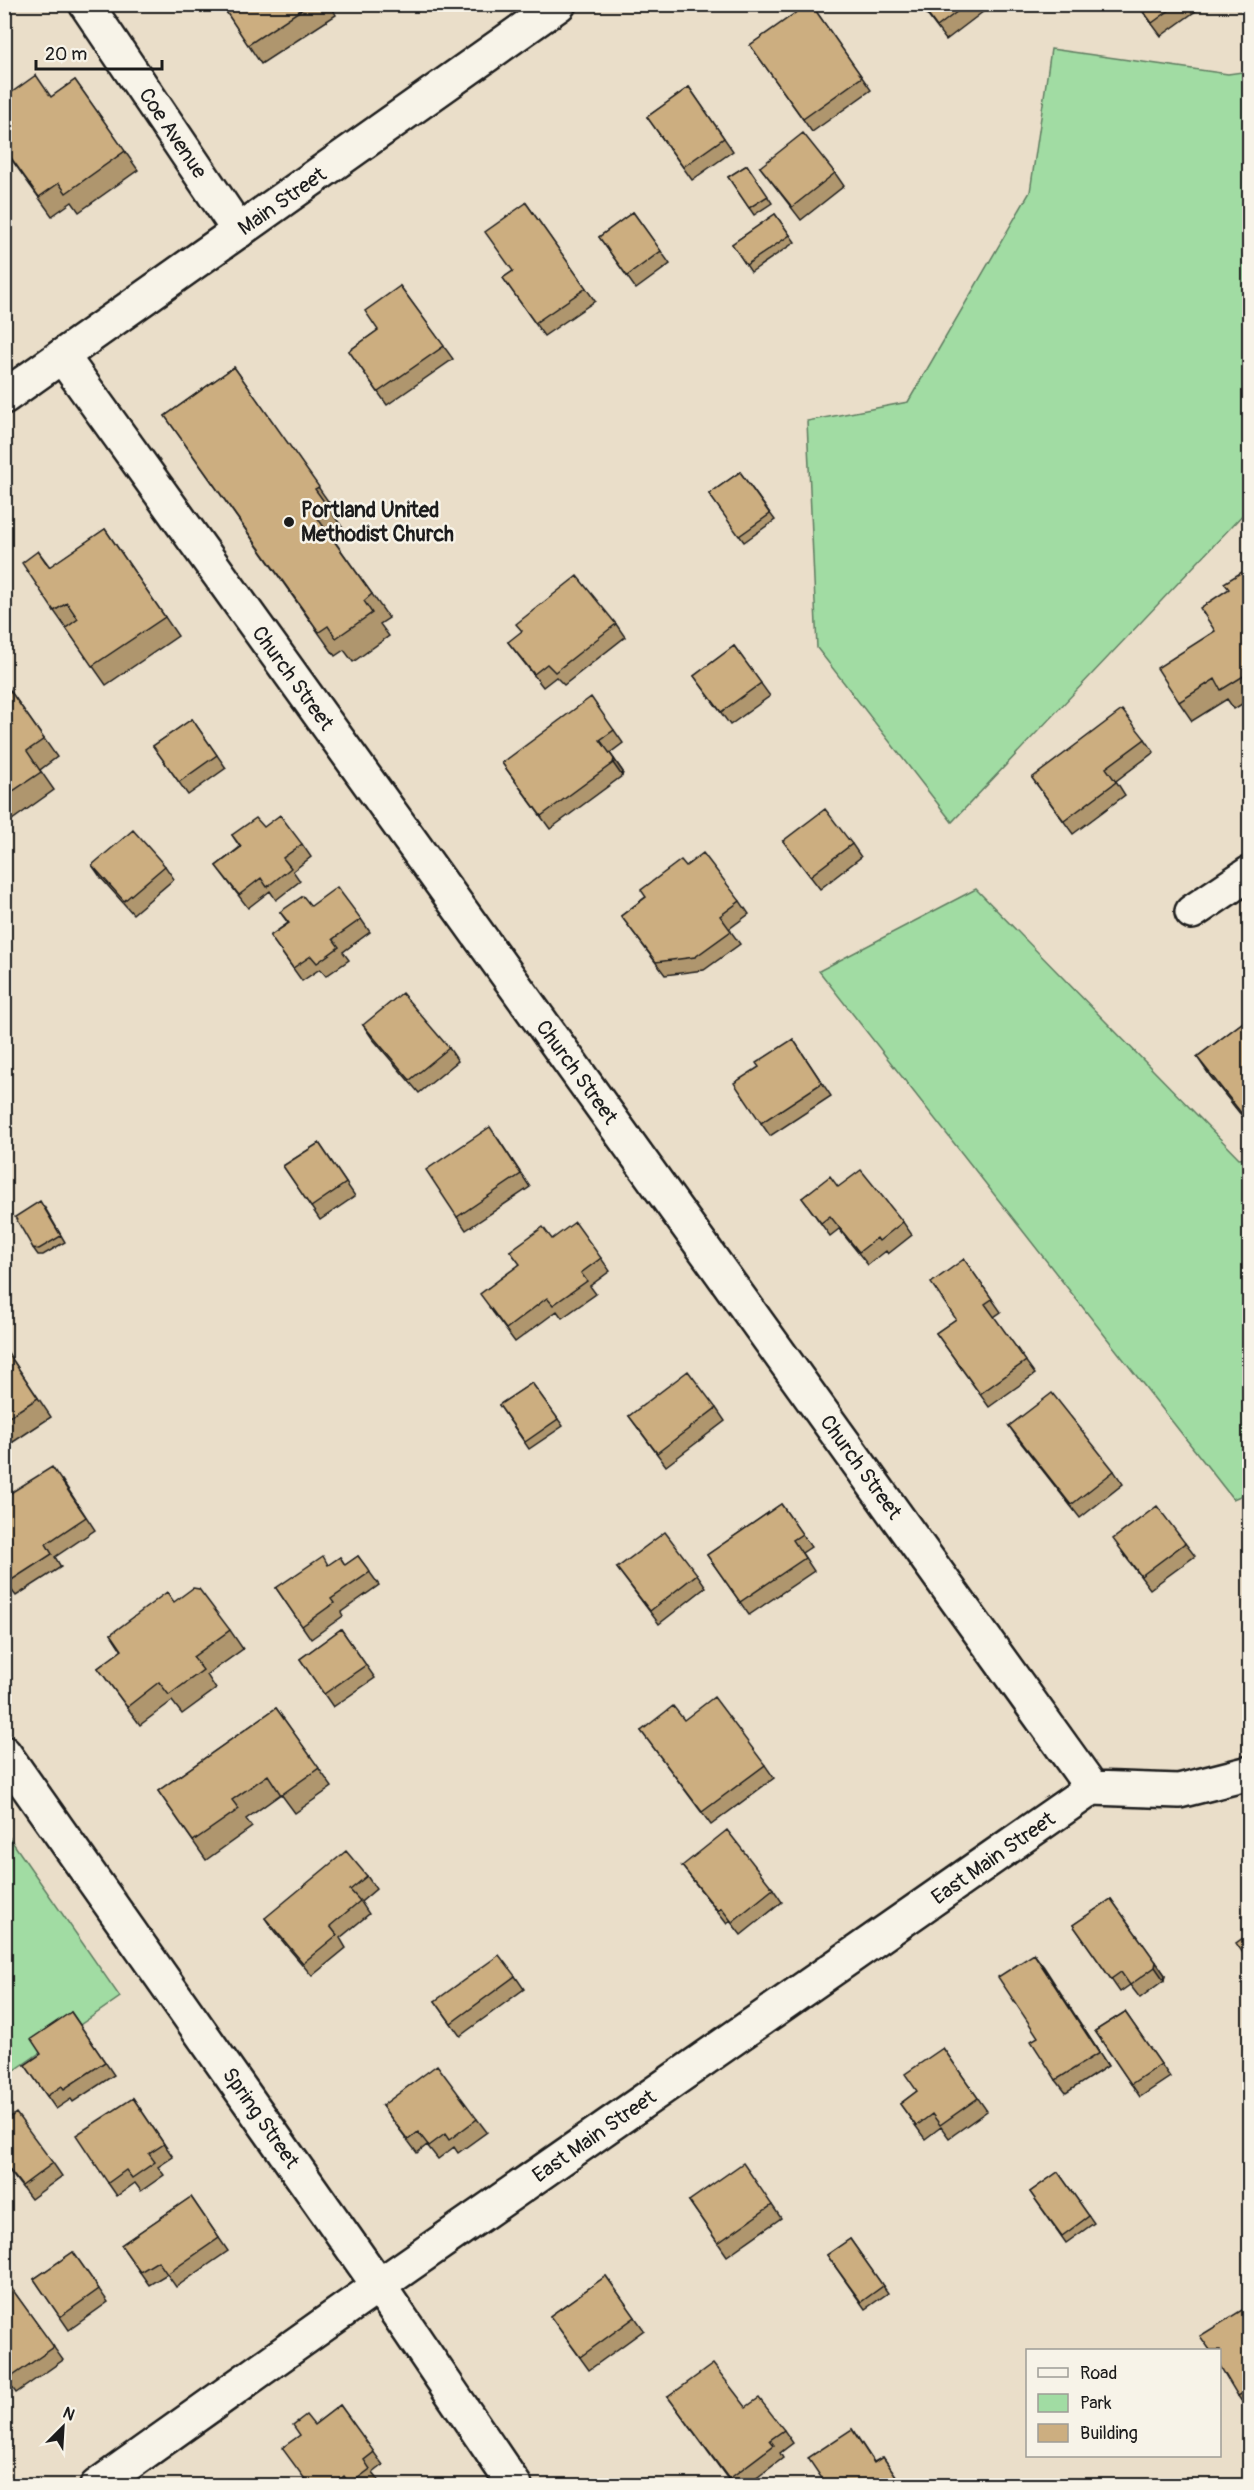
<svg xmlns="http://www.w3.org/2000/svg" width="1254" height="2490" font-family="Pangolin,sans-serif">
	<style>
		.green { fill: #a1dca3; stroke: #5e7c60; stroke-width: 1.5 }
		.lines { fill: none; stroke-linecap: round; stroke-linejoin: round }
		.street-casing { stroke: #1c1c1c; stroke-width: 38 }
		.secondary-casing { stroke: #1c1c1c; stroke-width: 38 }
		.street { stroke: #f7f3e8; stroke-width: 33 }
		.secondary { stroke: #f7f3e8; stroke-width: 33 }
		.wall { fill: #af966e; stroke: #1c1c1c; stroke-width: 1.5 }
		.shaded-wall { fill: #8f7a5a; stroke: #1c1c1c; stroke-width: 1.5 }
		.building { fill: #ccae80; stroke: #1c1c1c; stroke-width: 1.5 }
		.poi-dot { fill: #1c1c1c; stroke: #f7f3e8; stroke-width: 2 }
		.labels { text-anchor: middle; stroke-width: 5; stroke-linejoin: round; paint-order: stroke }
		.street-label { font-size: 21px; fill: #1c1c1c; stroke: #f7f3e8 }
		.poi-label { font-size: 21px; font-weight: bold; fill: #1c1c1c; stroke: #f7f3e8; text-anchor: start }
	</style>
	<rect width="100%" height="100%" fill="#eadec9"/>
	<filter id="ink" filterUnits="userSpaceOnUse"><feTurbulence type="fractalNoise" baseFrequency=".0167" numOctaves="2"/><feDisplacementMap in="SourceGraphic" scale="12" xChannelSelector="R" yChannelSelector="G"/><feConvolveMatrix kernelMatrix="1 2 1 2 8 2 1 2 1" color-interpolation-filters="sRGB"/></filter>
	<g filter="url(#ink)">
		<path class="green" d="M1051 49 1228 74 1249 71V508L952 822 817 648 807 421 908 402 1030 192Z
			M976 889 1239 1158 1249 1157 1250 1492 1233 1499 819 971Z
			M4 1830 120 1997 5 2077H4Z"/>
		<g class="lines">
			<defs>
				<path id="street" d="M86 4 239 231
					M62 356 1092 1788
					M1192 912 1250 873
					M1092 1788 1179 1791 1250 1773
					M97 2486 347 2308 1092 1788"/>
				<path id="secondary" d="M4 397 559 4
					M4 1753 379 2286 515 2486"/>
			</defs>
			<use href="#street" class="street-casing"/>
			<use href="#secondary" class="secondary-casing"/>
			<use href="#street" class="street"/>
			<use href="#secondary" class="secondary"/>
		</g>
		<path class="wall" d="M221 4H330L336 15 261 64Z
			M811 4 871 90 812 132 750 45Z
			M919 4H991L992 5 946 40Z
			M1137 4H1193L1197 10 1161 36Z
			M75 80 138 170 79 212 72 202 52 216 4 149 51 97Z
			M689 87 733 151 692 180 647 117Z
			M747 165 772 203 754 215 728 177Z
			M760 167 835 173 844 186 801 220Z
			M526 203 595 301 544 336 503 278 513 271Z
			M633 212 670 264 636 289 599 237Z
			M775 214 795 242 751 272 732 244Z
			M400 286 453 359 387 405 349 351 378 330Z
			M234 367 335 511 332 513 345 531 333 539 389 618 380 624 389 636 353 662 344 650 335 656 165 416Z
			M740 472 775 520 744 542 709 494Z
			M105 529 178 636 106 685 54 611 38 551 50 567Z
			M1250 567V699L1234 709 1227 699 1192 721 1179 702 1215 631 1229 589Z
			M616 624 625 637 564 685 556 677 543 687 508 642Z
			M734 646 770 696 730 725 694 676Z
			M4 682 57 757 40 770 54 790 12 820 4 809Z
			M192 719 226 768 188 795 153 746Z
			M614 730 623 743 610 753 623 772 622 776 550 829 502 763Z
			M1145 739 1154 752 1116 781 1125 795 1073 834 1032 778Z
			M264 827 302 844 311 857 293 871 300 881 276 900 270 891 248 908 216 866 240 847 232 835Z
			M783 841 852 844 861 857 820 889Z
			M92 865 165 866 174 879 133 914 101 878Z
			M686 866 740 901 749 914 729 929 740 944 704 970 665 975 621 916Z
			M311 906 361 919 370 932 343 952 349 960 326 976 320 969 302 981 270 936 288 923 280 912Z
			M1250 1017V1126L1210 1076 1197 1057Z
			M363 1025 449 1048 458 1061 419 1093 372 1038Z
			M793 1039 831 1096 770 1136 761 1123 759 1067Z
			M499 1140 530 1187 466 1230 457 1217Z
			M319 1143 355 1196 320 1220 283 1166Z
			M838 1187 903 1222 912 1235 888 1254 886 1251 868 1265 839 1229 830 1236 802 1198Z
			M45 1208 65 1242 43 1255H38L33 1248Z
			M552 1239 601 1258 610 1271 590 1286 596 1294 562 1318 557 1311 515 1342 489 1307 520 1264 510 1251Z
			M964 1259 1001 1312 994 1317 1035 1374 989 1407 936 1333 956 1319Z
			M4 1347 51 1417 4 1448Z
			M532 1383 563 1426 529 1449 499 1405Z
			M716 1408 725 1421 666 1466 629 1416Z
			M1009 1426 1114 1471 1123 1484 1080 1518 1018 1439Z
			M62 1480 95 1530 55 1557 61 1567 16 1596 9 1587 4 1589V1497Z
			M781 1504 811 1547 802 1553 814 1571 749 1615 707 1555Z
			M1185 1543 1195 1556 1150 1589 1122 1552Z
			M358 1556 379 1585 341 1612 343 1616 311 1639 276 1588 329 1565 340 1557 345 1565Z
			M617 1568 697 1574 706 1587 659 1624Z
			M174 1602 230 1630 243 1649 207 1675 216 1689 182 1714 172 1701 140 1725 98 1668 122 1651 111 1634Z
			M341 1629 375 1678 333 1707 300 1659Z
			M276 1708 332 1787 295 1813 281 1794 246 1819 252 1827 206 1860 158 1791Z
			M684 1720 765 1765 774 1778 711 1825 641 1731Z
			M682 1866 773 1889 782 1902 741 1935 730 1921 727 1924Z
			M367 1876 376 1889 361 1902 369 1914 340 1938 346 1948 312 1976 274 1931 265 1918Z
			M1111 1899 1165 1975 1164 1980 1140 1998 1130 1985 1120 1992 1073 1925Z
			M1034 1954 1108 2066 1066 2093 1056 2080 1038 2037Z
			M515 1976 524 1989 460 2036 435 2001Z
			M71 2012 114 2075 73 2102 71 2099 56 2109 25 2065 41 2054Z
			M1125 2012 1170 2077 1140 2097 1095 2031Z
			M943 2048 987 2111 949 2138 941 2127 925 2139 900 2104 917 2091Z
			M133 2098 173 2157 158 2167 164 2175 141 2191 135 2183 117 2196 108 2183Z
			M382 2106 477 2119 487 2132 458 2153 454 2147 438 2159 427 2145 417 2153Z
			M4 2122 53 2163 62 2176 31 2199 4 2164Z
			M1058 2172 1094 2223 1066 2243 1030 2192Z
			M191 2197 228 2251 176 2287 167 2274 149 2285 121 2245Z
			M689 2201 772 2205 781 2218 727 2256Z
			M850 2239 888 2293 865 2309 827 2255Z
			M73 2252 108 2302 69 2330 34 2279Z
			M606 2276 644 2330 589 2370 550 2316Z
			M4 2278 63 2360 16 2393 4 2376Z
			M1250 2305V2408L1247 2409 1238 2396Z
			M668 2397 746 2407 784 2430 793 2443 780 2453 783 2458 746 2486H733Z
			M340 2405 383 2465 373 2473 380 2482 375 2486H309L314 2425Z
			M852 2429 874 2462 883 2457 903 2486H827Z"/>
		<path class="shaded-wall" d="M614 759 623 772 622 776 613 763Z
			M1034 1954 1044 1967 1108 2066 1099 2053Z
			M1156 1962 1165 1975 1164 1980 1155 1967Z"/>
		<path class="building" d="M221 4H310L248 45Z
			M808 4H811L862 77 803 119 750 45Z
			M920 4H967L937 27Z
			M1138 4H1178L1152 23Z
			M36 75 51 97 75 80 125 151 66 193 59 183 39 197 4 148V129L14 123 4 109V98Z
			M689 87 724 138 683 167 647 117Z
			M803 133 835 173 792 207 760 167Z
			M747 165 768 196 749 208 728 177Z
			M526 203 586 288 535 323 503 278 513 271 485 232Z
			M633 212 661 251 627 276 599 237Z
			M775 214 790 235 746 265 732 244Z
			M400 286 444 346 378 392 349 351 378 330 365 311Z
			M234 367 319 487 315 489 328 507 316 516 372 594 364 601 372 613 336 638 328 626 319 632 165 416Z
			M740 472 770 514 739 536 709 494Z
			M105 529 165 617 92 666 66 628 78 619 67 603 54 611 22 563 38 551 49 567Z
			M1250 567V672L1221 690 1215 679 1179 702 1157 668 1215 631 1200 608 1229 589 1224 583Z
			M577 576 616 624 555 672 547 664 534 674 508 642 522 631 516 624Z
			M734 646 761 683 721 712 694 676Z
			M4 682 44 739 27 751 41 772 4 797Z
			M591 697 614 730 600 740 614 759 613 763 541 816 502 763Z
			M1122 710 1145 739 1106 768 1116 782 1064 821 1032 778Z
			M192 719 217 755 179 782 153 746Z
			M825 809 852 844 810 876 783 841Z
			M280 815 302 844 283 858 291 868 267 887 261 878 239 895 216 866 241 847 232 835 256 818 264 827Z
			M133 830 165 866 124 901 92 865Z
			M703 853 740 901 720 916 731 931 695 957 656 962 621 916 646 897 641 890 681 860 686 866Z
			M337 887 361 919 333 939 339 947 317 963 311 956 293 968 270 936 289 923 280 912 303 896 311 906Z
			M402 993 449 1048 410 1080 363 1025Z
			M1250 1017V1124L1197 1057Z
			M793 1039 822 1083 761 1123 734 1083 759 1067 756 1063Z
			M490 1127 521 1174 457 1217 426 1170Z
			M319 1143 346 1183 311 1207 283 1166Z
			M861 1170 903 1222 879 1241 877 1238 859 1252 830 1216 821 1223 802 1198 830 1176 838 1187Z
			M40 1201 61 1236 39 1249 33 1248 15 1217Z
			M575 1222 601 1258 581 1273 587 1281 553 1305 547 1298 506 1329 480 1294 520 1264 510 1251 543 1227 552 1239Z
			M964 1259 992 1299 985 1304 1026 1361 980 1394 936 1333 956 1319 931 1283Z
			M4 1347 38 1398 4 1420Z
			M688 1371 716 1408 657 1453 629 1416Z
			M532 1383 558 1419 525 1442 499 1405Z
			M1052 1393 1114 1471 1071 1505 1009 1426Z
			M52 1467 86 1517 46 1544 52 1554 7 1583 4 1580V1497Z
			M781 1504 802 1534 793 1540 805 1558 740 1602 707 1555Z
			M1157 1506 1185 1543 1141 1576 1113 1539Z
			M665 1532 697 1574 650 1611 617 1568Z
			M323 1556 328 1565 340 1557 345 1565 358 1556 370 1572 331 1599 334 1603 302 1626 276 1588Z
			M193 1588 199 1589 230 1630 193 1657 203 1670 169 1695 159 1682 127 1707 98 1668 122 1650 111 1634 167 1592 174 1602Z
			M341 1629 366 1665 324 1694 300 1659Z
			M714 1697 765 1765 702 1812 641 1731 673 1706 684 1720Z
			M276 1708 319 1768 281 1795 268 1775 232 1800 239 1809 193 1841 158 1791Z
			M727 1830 773 1889 732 1922 721 1908 718 1911 682 1866Z
			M346 1851 367 1876 350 1890 360 1901 330 1926 337 1935 303 1963 265 1918Z
			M1111 1899 1156 1962 1155 1967 1130 1985 1121 1972 1111 1979 1073 1925Z
			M1250 1933V1963L1236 1943Z
			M1034 1954 1099 2053 1056 2080 1031 2041 1038 2037 998 1977Z
			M499 1955 515 1976 451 2023 435 2001Z
			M71 2012 105 2062 64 2089 62 2086 47 2096 25 2065 41 2054 31 2039Z
			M1125 2012 1161 2064 1131 2084 1095 2031Z
			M943 2048 978 2098 940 2125 932 2114 916 2126 900 2104 917 2091 905 2074Z
			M437 2065 477 2119 449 2140 445 2134 429 2146 418 2132 408 2140 382 2106Z
			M133 2098 164 2144 149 2154 155 2162 132 2178 126 2170 108 2183 76 2135Z
			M16 2113 53 2163 22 2186 4 2163V2122Z
			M743 2163 772 2205 718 2243 689 2201Z
			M1058 2172 1089 2216 1062 2236 1030 2192Z
			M191 2197 219 2238 167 2274 158 2261 140 2272 121 2245Z
			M850 2239 883 2286 861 2302 827 2255Z
			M73 2252 99 2289 60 2317 34 2279Z
			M606 2276 635 2317 580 2357 550 2316Z
			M4 2278 54 2347 7 2380 4 2376Z
			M1250 2305V2389L1238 2396 1220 2366V2350H1210L1200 2336Z
			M713 2364 746 2407 759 2398 784 2430 770 2440 774 2445 729 2479 668 2397Z
			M340 2405 374 2452 364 2460 370 2469 350 2484 344 2476 332 2486H310L282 2448 300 2435 293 2425 306 2415 314 2425Z
			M852 2429 874 2463 883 2457 898 2479 889 2486H827L808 2458Z"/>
	</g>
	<circle class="poi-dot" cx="289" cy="522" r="6"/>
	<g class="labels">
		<g class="street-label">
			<text transform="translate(173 133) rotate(56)" y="7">Coe Avenue</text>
			<text transform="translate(282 201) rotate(-35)" y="7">Main Street</text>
			<text transform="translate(293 678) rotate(54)" y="7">Church Street</text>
			<text transform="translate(577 1072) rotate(54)" y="7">Church Street</text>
			<text transform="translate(861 1467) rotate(54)" y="7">Church Street</text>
			<text transform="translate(993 1858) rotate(-35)" y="7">East Main Street</text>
			<text transform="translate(261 2118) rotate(55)" y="7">Spring Street</text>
			<text transform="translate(594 2136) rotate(-35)" y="7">East Main Street</text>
		</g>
		<g class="poi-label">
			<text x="301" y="517">Portland United<tspan x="301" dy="24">Methodist Church</tspan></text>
		</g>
	</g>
	<rect width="1254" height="2490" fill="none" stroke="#f7f3e8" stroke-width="24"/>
	<rect x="12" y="12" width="1230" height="2466" fill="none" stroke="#1c1c1c" stroke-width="2" filter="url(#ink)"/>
	<rect x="1026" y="2349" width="195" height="108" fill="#f7f3e8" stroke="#9f9d96" stroke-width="1.5"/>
	<rect x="1038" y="2368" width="30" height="9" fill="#f7f3e8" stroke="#9f9d96" stroke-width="1.5"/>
	<text x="1080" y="2379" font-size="18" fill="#1c1c1c">Road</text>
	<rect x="1038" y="2394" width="30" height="18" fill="#a1dca3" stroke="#9f9d96" stroke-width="1.5"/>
	<text x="1080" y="2409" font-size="18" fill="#1c1c1c">Park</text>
	<rect x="1038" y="2424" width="30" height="18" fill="#ccae80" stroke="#9f9d96" stroke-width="1.5"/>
	<text x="1080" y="2439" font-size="18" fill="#1c1c1c">Building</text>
	<g transform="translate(63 2427) rotate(24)" stroke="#f7f3e8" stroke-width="4.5" paint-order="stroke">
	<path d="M0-4.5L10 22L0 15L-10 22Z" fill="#1c1c1c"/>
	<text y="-9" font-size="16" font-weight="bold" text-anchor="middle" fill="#1c1c1c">N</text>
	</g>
	<path d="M36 60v9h126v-9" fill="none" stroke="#1c1c1c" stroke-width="3"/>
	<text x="45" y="60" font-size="18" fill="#1c1c1c" stroke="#f7f3e8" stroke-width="4.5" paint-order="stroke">20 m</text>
</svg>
